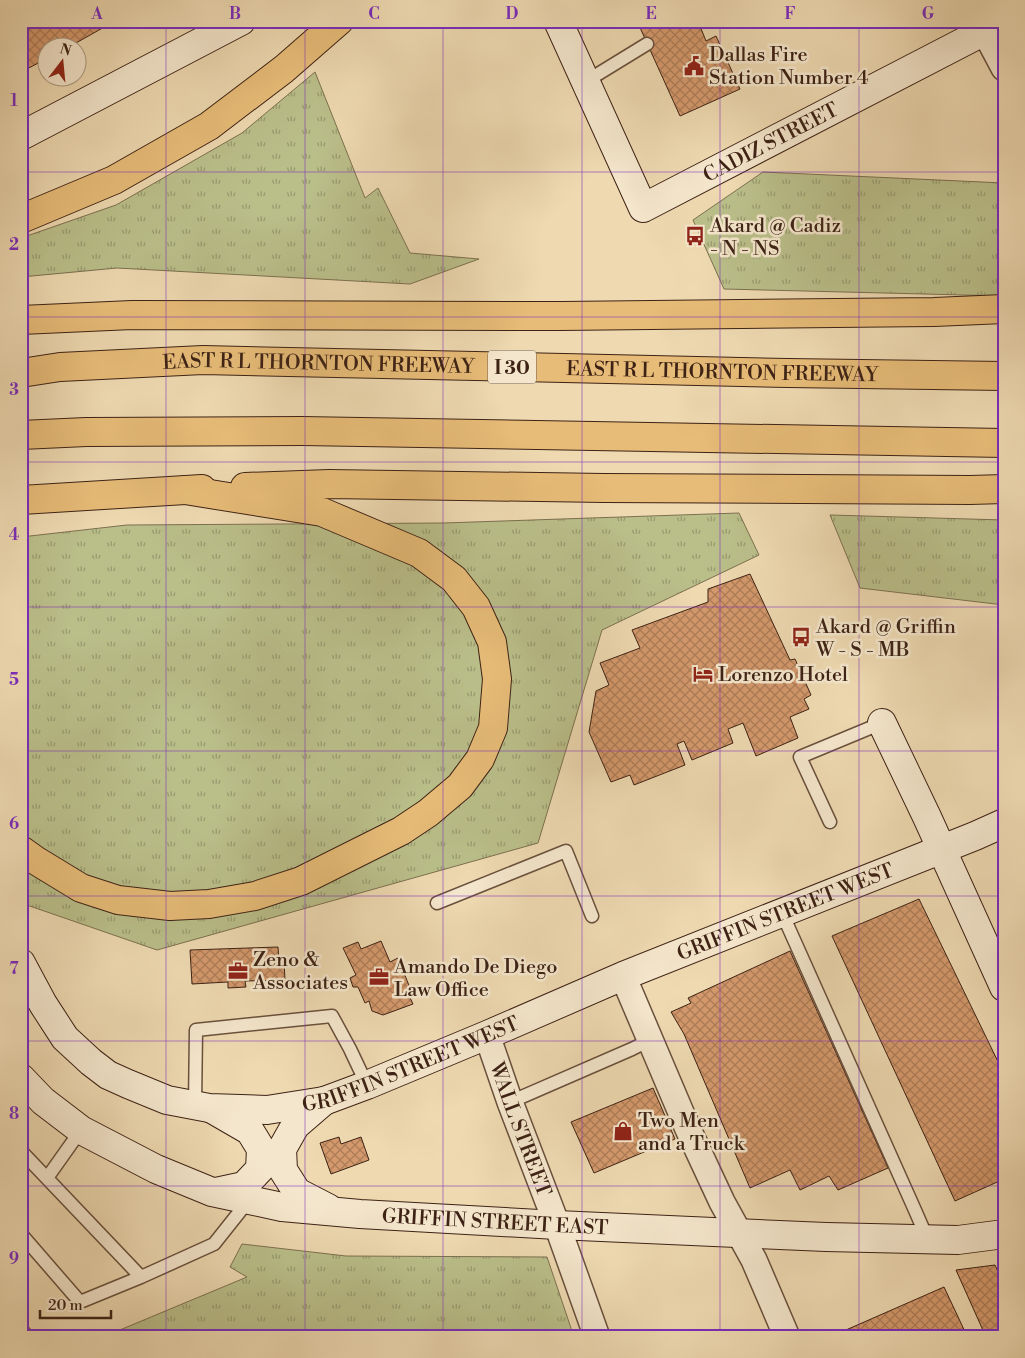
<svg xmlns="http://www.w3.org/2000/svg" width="1025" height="1358" font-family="'Libre Bodoni',serif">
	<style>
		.grass { fill: url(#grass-tufts); stroke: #7c7050 }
		.building { fill: url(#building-cross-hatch); stroke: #3d2215 }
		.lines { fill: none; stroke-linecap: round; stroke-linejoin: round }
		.service-casing { stroke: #69503c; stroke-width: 15 }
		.minor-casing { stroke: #69503c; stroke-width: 28 }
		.secondary-casing { stroke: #3d2215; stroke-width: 30 }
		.motorway-casing { stroke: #3d2215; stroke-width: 30 }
		.service { stroke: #f4e6cc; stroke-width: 12 }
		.minor { stroke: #f4e6cc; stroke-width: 25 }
		.secondary { stroke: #f4e6cc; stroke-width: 28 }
		.motorway { stroke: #e7bc78; stroke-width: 28 }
		.tram { stroke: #3d2215; stroke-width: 1 }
		.grid { fill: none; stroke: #7b2cbf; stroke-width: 1; stroke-opacity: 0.55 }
		.labels { text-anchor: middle; stroke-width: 5; stroke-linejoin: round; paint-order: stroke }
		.shield { fill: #f4e6cc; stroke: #745d4c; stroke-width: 1 }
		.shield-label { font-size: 19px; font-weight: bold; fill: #3d2215 }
		.poi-label { font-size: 20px; fill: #3d2215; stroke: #f4e6cc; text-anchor: start }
		.street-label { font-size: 20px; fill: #3d2215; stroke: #f4e6cc }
		.neatline { fill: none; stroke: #7b2cbf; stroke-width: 2 }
		.grid-label { font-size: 16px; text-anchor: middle; font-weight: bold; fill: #7b2cbf }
	</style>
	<defs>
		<pattern id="grass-tufts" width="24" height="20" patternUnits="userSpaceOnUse" patternTransform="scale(1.25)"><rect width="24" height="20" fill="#babf8a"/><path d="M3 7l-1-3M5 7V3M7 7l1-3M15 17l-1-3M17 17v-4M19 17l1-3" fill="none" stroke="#989b70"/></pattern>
		<pattern id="building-cross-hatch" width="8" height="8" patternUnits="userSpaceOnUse" patternTransform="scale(1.25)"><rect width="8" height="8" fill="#d4996c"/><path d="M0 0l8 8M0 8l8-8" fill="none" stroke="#ad7c58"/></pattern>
	</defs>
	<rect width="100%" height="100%" fill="#eed9b1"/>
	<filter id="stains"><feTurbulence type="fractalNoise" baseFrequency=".004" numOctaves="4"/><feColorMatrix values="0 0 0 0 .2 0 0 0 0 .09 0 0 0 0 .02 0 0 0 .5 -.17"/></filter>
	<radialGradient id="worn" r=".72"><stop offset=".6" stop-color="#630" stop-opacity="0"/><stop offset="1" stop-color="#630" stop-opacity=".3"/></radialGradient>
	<path class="grass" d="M315 72 365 198 378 188 410 253 479 259 410 284 117 268 21 277V238L116 205 242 133Z
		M763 172 1004 183V296L724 289 693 220Z
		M739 513 759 555 602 630 538 843 157 950 21 903V537L127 525 444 523Z
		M830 515 1004 520V605L860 588Z
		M242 1244 346 1256 547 1257 574 1337H103L247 1277 230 1267Z"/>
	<path class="building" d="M21 21H115L67 48H48V58L21 72Z
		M637 21H698L706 41 716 36 740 89 680 116Z
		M750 574 790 660 795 659 811 695 804 699 809 709 790 717 798 738 756 756 743 723 728 729 733 743 692 760 684 741 677 744 685 765 634 785 630 775 611 782 589 732 596 691 609 685 600 663 640 648 632 630 708 602V589Z
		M919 899 1004 1074V1179L955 1201 832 936Z
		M381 941 390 962 398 958 410 988 406 989 413 1004 383 1015 372 1011 369 1001 365 1003 358 987H353L350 978 356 975 343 948 358 942 361 949Z
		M278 947 279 961H284L285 980 245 981 246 987 228 988V982L192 984 190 950Z
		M790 951 888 1168 838 1190 829 1176 800 1190 790 1170 750 1188 684 1034 671 1012 691 1003 688 998Z
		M653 1088 675 1139 594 1173 571 1122Z
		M339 1137 341 1144 361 1137 369 1160 331 1174 320 1143Z
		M995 1265 1004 1285V1337H986L956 1270Z
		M944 1287 967 1336 965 1337H830Z"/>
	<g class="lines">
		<defs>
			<path id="service" d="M585 82 647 44
				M830 822 800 757 882 723
				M437 903 566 851 592 916
				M782 913 914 1208 928 1240
				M510 1102 632 1049 650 1040
				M195 1105 196 1030 332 1016 350 1049 367 1085
				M21 1151 141 1277 80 1302 21 1234
				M47 1178 81 1130
				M141 1277 214 1244 249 1200"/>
			<g id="minor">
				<path d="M979 21 1004 68"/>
				<path d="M623 976 688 1129 722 1202 754 1260 787 1337"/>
				<path id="s1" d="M487 1035 510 1102 557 1225 597 1337"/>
			</g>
			<g id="secondary">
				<path id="s2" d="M558 21 643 208 1004 21"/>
				<path d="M21 136 241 21"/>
				<path d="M882 723 927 817 1004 987"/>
				<path id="s3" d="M21 963 43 1004 65 1038 91 1062 108 1075 128 1084 167 1100 209 1108 267 1110 324 1101 367 1085 487 1035 623 976 975 836 1004 823"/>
				<path id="s4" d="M21 1078 43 1101 81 1130 156 1169 212 1192 282 1207 360 1214 557 1225 826 1237 958 1240 1004 1234"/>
				<path d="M324 1101 295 1126 282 1149 283 1170 297 1192 328 1208"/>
				<path d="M212 1109 250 1131 261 1149 260 1169 244 1186 216 1192"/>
			</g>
			<g id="motorway">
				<path d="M21 219 114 180 209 126 284 69 339 21"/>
				<path d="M21 320 132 315 561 316 934 312 1004 309"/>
				<path id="s5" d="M21 373 60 367 203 360 788 373 1004 376"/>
				<path d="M21 435 86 432 302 431 1004 443"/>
				<path d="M245 487 329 484 604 488 970 490 1004 489"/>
				<path d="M21 500 202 489"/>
				<path d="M21 850 35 860 81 888 118 900 170 906 209 904 255 896 301 881 401 831 428 813 460 786 480 759 493 728 497 679 492 642 476 607 454 579 419 553 322 512 185 490"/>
			</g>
		</defs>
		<use href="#service" class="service-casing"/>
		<use href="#minor" class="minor-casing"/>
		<use href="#secondary" class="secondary-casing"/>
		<use href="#motorway" class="motorway-casing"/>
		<use href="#service" class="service"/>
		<use href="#minor" class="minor"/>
		<use href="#secondary" class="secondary"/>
		<use href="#motorway" class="motorway"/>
		<path class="tram" d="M21 1318 37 1337"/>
	</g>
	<path class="grid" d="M166 21V1337M305 21V1337M443 21V1337M582 21V1337M720 21V1337M859 21V1337M21 172H1004M21 317H1004M21 462H1004M21 607H1004M21 751H1004M21 896H1004M21 1041H1004M21 1186H1004"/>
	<defs>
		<symbol id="civic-bare" viewBox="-9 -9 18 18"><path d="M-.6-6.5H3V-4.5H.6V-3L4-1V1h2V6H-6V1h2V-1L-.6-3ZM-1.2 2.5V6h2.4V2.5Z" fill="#8f2418" stroke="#f4e6cc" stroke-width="2.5" paint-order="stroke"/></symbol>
		<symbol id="bus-bare" viewBox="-9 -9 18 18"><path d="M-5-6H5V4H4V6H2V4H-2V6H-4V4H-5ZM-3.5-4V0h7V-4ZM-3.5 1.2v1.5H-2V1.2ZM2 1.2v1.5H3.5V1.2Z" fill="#8f2418" stroke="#f4e6cc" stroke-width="2.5" paint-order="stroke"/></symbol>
		<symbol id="hotel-bare" viewBox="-9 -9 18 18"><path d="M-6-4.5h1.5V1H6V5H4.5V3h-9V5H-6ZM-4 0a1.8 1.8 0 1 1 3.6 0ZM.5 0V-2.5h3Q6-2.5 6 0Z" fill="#8f2418" stroke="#f4e6cc" stroke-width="2.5" paint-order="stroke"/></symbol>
		<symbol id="office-bare" viewBox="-9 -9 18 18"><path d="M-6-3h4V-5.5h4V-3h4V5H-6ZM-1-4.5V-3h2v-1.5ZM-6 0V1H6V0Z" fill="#8f2418" stroke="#f4e6cc" stroke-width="2.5" paint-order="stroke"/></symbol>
		<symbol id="shop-bare" viewBox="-9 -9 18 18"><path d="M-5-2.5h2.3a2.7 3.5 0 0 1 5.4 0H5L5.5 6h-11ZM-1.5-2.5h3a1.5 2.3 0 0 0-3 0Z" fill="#8f2418" stroke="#f4e6cc" stroke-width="2.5" paint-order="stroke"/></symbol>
	</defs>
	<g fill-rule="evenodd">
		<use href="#civic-bare" x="680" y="52" width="28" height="28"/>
		<use href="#bus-bare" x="681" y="222" width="28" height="28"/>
		<use href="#bus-bare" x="787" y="623" width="28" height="28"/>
		<use href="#hotel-bare" x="689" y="660" width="28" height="28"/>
		<use href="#office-bare" x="224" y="957" width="28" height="28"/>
		<use href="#office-bare" x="365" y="963" width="28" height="28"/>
		<use href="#shop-bare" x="609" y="1117" width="28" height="28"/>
	</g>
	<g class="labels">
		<rect class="shield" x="488" y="350.5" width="48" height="33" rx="4"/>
		<g class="shield-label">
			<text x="512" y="374">I 30</text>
		</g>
		<g class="poi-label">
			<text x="709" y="61">Dallas Fire<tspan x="709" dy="23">Station Number 4</tspan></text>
			<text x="710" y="232">Akard @ Cadiz<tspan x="710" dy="23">- N - NS</tspan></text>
			<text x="816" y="633">Akard @ Griffin<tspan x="816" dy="23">W - S - MB</tspan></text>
			<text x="718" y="681">Lorenzo Hotel</text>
			<text x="253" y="966">Zeno &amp;<tspan x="253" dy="23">Associates</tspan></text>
			<text x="394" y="973">Amando De Diego<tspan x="394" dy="23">Law Office</tspan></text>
			<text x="638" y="1127">Two Men<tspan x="638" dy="23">and a Truck</tspan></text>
		</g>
		<g class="street-label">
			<text dy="7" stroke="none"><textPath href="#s2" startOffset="349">CADIZ STREET</textPath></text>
			<text dy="7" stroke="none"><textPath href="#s5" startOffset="298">EAST R L THORNTON FREEWAY</textPath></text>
			<text dy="7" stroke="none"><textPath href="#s5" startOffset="702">EAST R L THORNTON FREEWAY</textPath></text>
			<text dy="7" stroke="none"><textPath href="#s3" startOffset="865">GRIFFIN STREET WEST</textPath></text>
			<text dy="7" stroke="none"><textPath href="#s3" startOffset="460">GRIFFIN STREET WEST</textPath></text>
			<text dy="7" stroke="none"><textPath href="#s1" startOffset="100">WALL STREET</textPath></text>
			<text dy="7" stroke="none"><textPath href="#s4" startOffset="510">GRIFFIN STREET EAST</textPath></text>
		</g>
	</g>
	<rect width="1025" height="1358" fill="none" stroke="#eed9b1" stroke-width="55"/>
	<g transform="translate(62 62) rotate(16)"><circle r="24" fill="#f4e6cc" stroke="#ab9883"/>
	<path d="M0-4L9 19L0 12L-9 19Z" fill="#8f2418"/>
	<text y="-8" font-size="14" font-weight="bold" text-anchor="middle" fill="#3d2215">N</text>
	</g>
	<path d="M40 1310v8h71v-8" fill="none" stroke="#3d2215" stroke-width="2.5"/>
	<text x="48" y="1310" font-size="15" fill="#3d2215" stroke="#f4e6cc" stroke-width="4" paint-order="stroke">20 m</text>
	<rect x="28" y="28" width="970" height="1302" class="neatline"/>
	<g class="grid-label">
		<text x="97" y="19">A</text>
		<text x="235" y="19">B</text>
		<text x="374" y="19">C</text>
		<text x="512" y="19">D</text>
		<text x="651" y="19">E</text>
		<text x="790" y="19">F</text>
		<text x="928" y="19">G</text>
		<text x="14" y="106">1</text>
		<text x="14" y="250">2</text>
		<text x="14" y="395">3</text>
		<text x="14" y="540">4</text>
		<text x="14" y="685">5</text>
		<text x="14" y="829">6</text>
		<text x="14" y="974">7</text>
		<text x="14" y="1119">8</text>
		<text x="14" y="1264">9</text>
	</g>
	<rect width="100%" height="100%" filter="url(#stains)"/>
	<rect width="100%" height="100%" fill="url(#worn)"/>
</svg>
